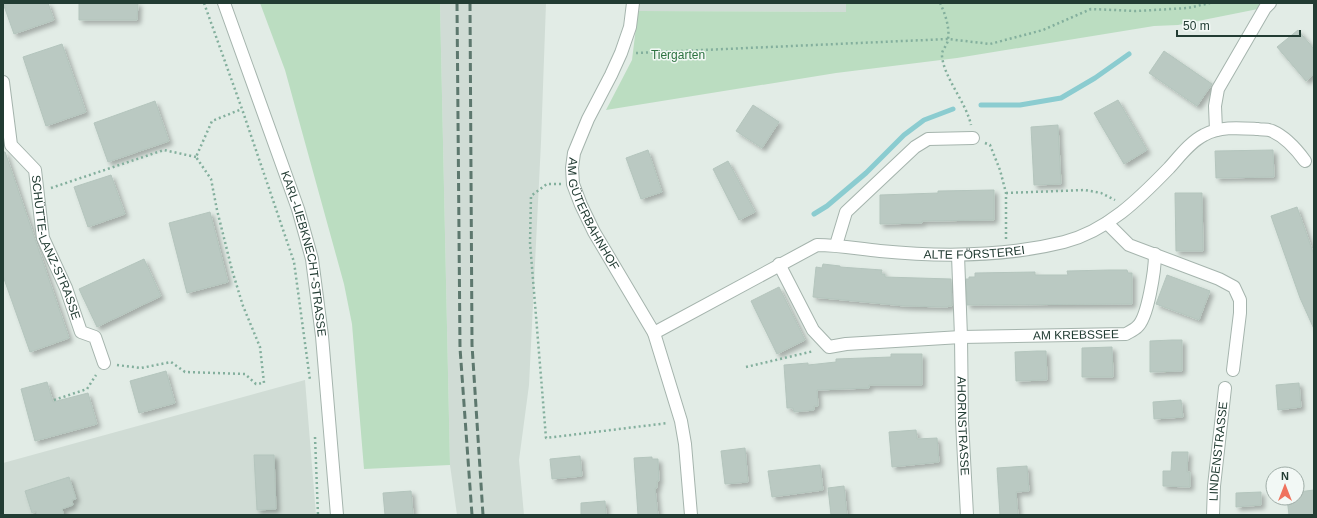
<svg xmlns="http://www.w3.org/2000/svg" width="1317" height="518" font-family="Helvetica,sans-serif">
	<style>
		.built { fill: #d0dcd5 }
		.green { fill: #bbddc1 }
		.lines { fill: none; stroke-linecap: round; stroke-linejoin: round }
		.stream { stroke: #8bccd0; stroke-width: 5 }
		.building { fill: #bac9c2; stroke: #b4c5bd; filter: url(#shadow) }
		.minor-casing { stroke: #a5b4ad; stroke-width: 14 }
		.path { stroke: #83af9d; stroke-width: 2.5; stroke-dasharray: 2 3; stroke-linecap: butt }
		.minor { stroke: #fff; stroke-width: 12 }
		.rail { stroke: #5d786e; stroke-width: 3; stroke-dasharray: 8 4; stroke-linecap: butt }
		.labels { text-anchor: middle; stroke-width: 3; stroke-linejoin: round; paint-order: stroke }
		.park-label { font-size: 12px; fill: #2d7241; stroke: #f2f8f5 }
		.street-label { font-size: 12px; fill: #223c33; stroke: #f2f8f5 }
	</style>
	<defs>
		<filter id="shadow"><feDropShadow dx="3.5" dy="3.5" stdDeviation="2" flood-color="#0004"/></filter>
	</defs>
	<rect width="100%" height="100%" fill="#e2ece6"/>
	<path class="built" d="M440 3H546L541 142 529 385 519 460 524 515H457L450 465Z
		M638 3H846V12L638 11Z
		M305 380 316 515H3V463Z"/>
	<path class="green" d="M260 3H440L450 465 364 469 352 324 344 284 285 70Z
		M846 3H1268L1258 9 1178 25 1154 26 957 58 836 73 606 110 632 60 638 11 846 12Z"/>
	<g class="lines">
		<path class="stream" d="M981 105H1020L1061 98 1095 78 1129 54
			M814 214 827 206 866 173 904 135 924 120 953 109"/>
	</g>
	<path class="building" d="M3 3H48L54 20 14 34Z
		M79 3H138L137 20H79Z
		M1298 30 1314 49V74L1306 81 1277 47Z
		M62 44 86 112 46 126 23 57Z
		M1164 51 1212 84 1197 106 1149 73Z
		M1118 100 1147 150 1124 164 1094 113Z
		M155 101 169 141 108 162 94 123Z
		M753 105 779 122 762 148 736 131Z
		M1058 125 1061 184 1034 185 1031 127Z
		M648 150 662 192 641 199 626 158Z
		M1273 150 1274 177 1216 178 1215 151Z
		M3 152H5L69 338 30 352 3 276Z
		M728 161 755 212 739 220 713 169Z
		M111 175 125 214 88 227 74 187Z
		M994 190V220L922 221V223L880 224V195L938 193V191Z
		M1175 193H1202L1203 251H1176Z
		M1297 207 1314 255V329L1300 298 1271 216Z
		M210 212 228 282 187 293 169 223Z
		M144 259 161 296 97 327 79 289Z
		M823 264 840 266V267L882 270 881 274H885V277L951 279 952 306H948V307L905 306 813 297 816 267 822 268Z
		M1109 270H1127L1128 273H1132V304L967 305 966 279H969V277H975V273L1035 272V275H1068L1067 271Z
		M1167 275 1210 291 1199 320 1156 304Z
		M779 287 805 340 777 354 751 301Z
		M1172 340H1182V371L1150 372V341Z
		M1112 347 1113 377H1082V348Z
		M1037 351H1046L1047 380 1016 381 1015 352Z
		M891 354H922V385H869V388L817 390 818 406H814V410L794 412 793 408H787L784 365 808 363V365L836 362V359L891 357Z
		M166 371 175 403 139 413 130 381Z
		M47 382 53 402 88 393 97 424 35 441 21 389Z
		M1299 383 1301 407 1278 410 1276 385Z
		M1181 400 1183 417 1154 419 1153 402Z
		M916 430 917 439 937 438 939 462 892 467 889 432Z
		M745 448 748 482 725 484 721 451Z
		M1172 452H1188L1187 472H1190V487L1163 486V471H1171Z
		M254 455H274L276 509 257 510Z
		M580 456 582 476 552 479 550 459Z
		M652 457V459H658L659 481H657V488H655L658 515H638L634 458Z
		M820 465 823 490 772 497 768 471Z
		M1027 466 1029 491 1016 492 1018 515H1000L997 468Z
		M69 477 76 499 72 500 73 505 62 509 64 515H37L36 511 32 513 25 491Z
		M844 486 847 515H831L828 488Z
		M1314 490V515H1289L1287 498H1298V492Z
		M411 491 413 514 385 515 383 493Z
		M1261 492V505L1236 507V493Z
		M605 501 606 515H581V503Z"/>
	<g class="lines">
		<defs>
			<g id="minor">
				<path id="s1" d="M224 3 298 209 312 259 322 336 337 515"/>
				<path id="s2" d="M633 3 630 27 621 53 611 75 588 119 574 153 572 168 573 184 581 205 594 232 654 333 681 421 685 444 691 515"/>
				<path id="s3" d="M3 82 11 145 35 170 43 238 66 288 81 332 95 337 104 363"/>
				<path d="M1216 130 1215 106 1218 89 1265 8 1270 3"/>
				<path d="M1107 223 1129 245 1219 279 1234 287 1240 300V313L1233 370"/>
				<path d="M836 245 846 212 915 147 928 139 973 138"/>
				<path id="s4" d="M958 255 961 337 962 421 967 515"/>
				<path id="s5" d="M779 264 813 330 829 347 846 344 961 337 1126 334C1129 332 1134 330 1137 327 1148 318 1155 269 1155 254"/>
				<path id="s6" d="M654 333 817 245C839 245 859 249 880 251 941 257 1004 257 1064 242 1107 231 1139 199 1169 168 1179 157 1190 142 1204 135 1220 126 1240 128 1258 129 1262 130 1268 129 1272 131 1286 137 1297 150 1305 161"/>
				<path id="s7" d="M1213 515 1214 486 1225 388"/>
			</g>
		</defs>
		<use href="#minor" class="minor-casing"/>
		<path class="path" d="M204 3 242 109 294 262 310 380
			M940 3C945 13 950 28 948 39 948 45 941 50 942 56 944 78 966 102 971 125
			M636 53 948 39 990 44 1043 30 1091 9 1136 11 1188 8 1210 3
			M985 143 990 145 1000 170 1006 193V239
			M561 184H547L531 196 530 243 546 438 668 423
			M51 188 164 150 196 157
			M1006 193 1085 190 1101 193 1115 200
			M117 365 141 368 171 362 185 372 245 374 256 384 264 383 260 347 243 306 232 270 217 210 211 179 196 157 212 121 242 109
			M746 367 814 351
			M54 400 87 389 96 375
			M315 437 318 515"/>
		<use href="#minor" class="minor"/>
		<path class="rail" d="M457 3 460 348 472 515
			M470 3 472 345 483 515"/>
	</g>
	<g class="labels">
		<g class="park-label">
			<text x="678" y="59">Tiergarten</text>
		</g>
		<g class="street-label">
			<text dy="4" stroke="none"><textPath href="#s2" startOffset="228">AM GÜTERBAHNHOF</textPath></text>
			<text dy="4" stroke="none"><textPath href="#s3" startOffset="179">SCHÜTTE-LANZ-STRASSE</textPath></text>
			<text dy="4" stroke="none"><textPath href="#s6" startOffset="343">ALTE FÖRSTEREI</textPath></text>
			<text dy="4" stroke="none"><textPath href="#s1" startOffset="264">KARL-LIEBKNECHT-STRASSE</textPath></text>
			<text dy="4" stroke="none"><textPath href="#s5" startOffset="345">AM KREBSSEE</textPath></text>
			<text dy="4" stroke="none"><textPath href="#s4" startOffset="171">AHORNSTRASSE</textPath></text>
			<text dy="4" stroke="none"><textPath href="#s7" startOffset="64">LINDENSTRASSE</textPath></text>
		</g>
	</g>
	<rect width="1317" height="518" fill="none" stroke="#223c33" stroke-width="8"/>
	<g transform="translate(1285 486)"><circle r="19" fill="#f2f8f5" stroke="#9fada7"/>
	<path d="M0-3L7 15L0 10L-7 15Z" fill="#ef725d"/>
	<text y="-6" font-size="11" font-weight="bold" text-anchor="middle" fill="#223c33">N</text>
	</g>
	<path d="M1177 30v6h123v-6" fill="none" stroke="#223c33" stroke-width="2"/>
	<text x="1183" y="30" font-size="12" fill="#223c33" stroke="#f2f8f5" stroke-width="3" paint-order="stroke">50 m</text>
</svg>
